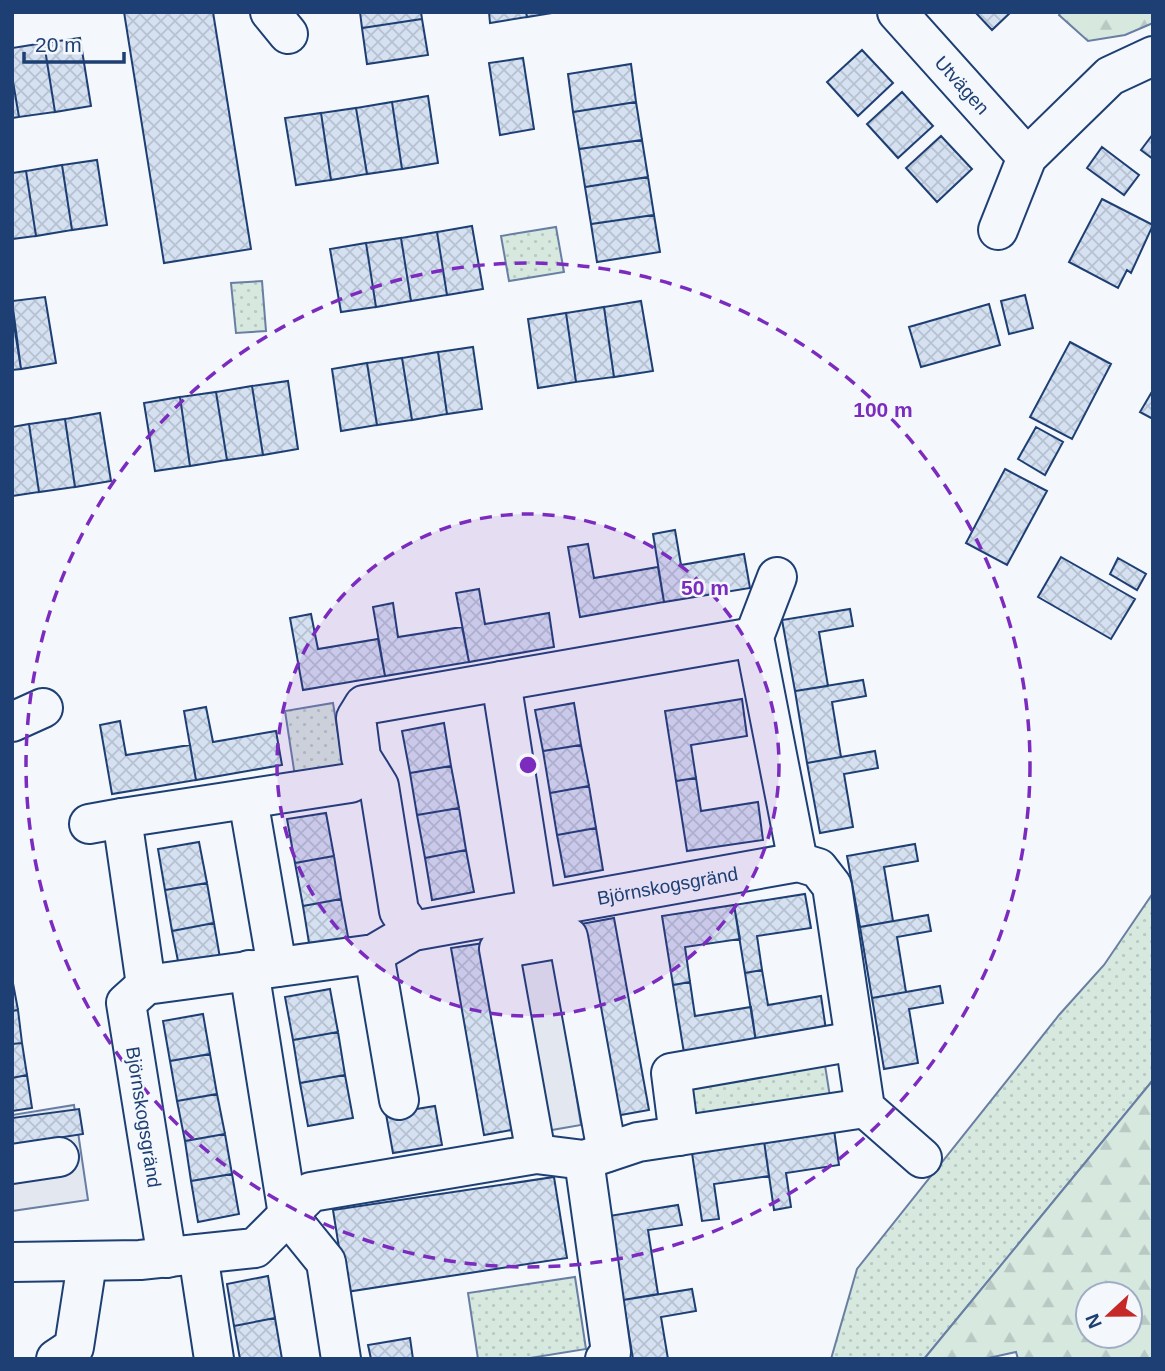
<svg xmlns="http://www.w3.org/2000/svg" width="1165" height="1371" font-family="Helvetica,sans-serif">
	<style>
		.grass { fill: url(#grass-dots); stroke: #687fa3; stroke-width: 2 }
		.forest { fill: url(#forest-firs); stroke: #687fa3; stroke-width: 2; fill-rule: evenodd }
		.parking { fill: #e3e8f0; stroke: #687fa3; stroke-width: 2 }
		.building { fill: url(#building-cross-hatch); stroke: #1d3f73; stroke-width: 2 }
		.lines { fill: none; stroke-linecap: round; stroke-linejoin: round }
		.minor-casing { stroke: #1d3f73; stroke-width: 42 }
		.minor { stroke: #f4f7fb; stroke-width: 38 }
		.ring { fill: none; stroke: #7b2cbf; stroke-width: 3.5; stroke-dasharray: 12 9 }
		.labels { text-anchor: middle; stroke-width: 5; stroke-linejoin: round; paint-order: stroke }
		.street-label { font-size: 19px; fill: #1d3f73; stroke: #f4f7fb }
		.centre { fill: #7b2cbf; stroke: #f4f7fb; stroke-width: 3.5 }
		.ring-label { font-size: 21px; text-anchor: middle; font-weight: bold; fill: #7b2cbf; stroke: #f4f7fb; stroke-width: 5; stroke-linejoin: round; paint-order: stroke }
	</style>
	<defs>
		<pattern id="grass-dots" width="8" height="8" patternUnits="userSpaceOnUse" patternTransform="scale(1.75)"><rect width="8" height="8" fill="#d7e8df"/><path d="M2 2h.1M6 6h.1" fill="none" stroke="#b8c8c3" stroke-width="1.8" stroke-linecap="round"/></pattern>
		<pattern id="forest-firs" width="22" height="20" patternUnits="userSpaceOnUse" patternTransform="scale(1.75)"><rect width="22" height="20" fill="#d7e8df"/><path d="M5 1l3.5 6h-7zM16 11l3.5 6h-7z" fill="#b8c8c3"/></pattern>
		<pattern id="building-cross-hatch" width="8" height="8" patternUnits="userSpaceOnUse" patternTransform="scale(1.75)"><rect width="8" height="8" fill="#d5e0f0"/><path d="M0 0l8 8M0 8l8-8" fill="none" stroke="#b6c1d1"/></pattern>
	</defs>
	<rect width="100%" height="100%" fill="#f4f7fb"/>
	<path class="grass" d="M556 227 564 272 509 281 501 236Z
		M262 281 266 331 236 333 231 283Z
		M333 703 345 776 296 783 285 711Z
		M1153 893V1080L924 1359H831L857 1269 1059 1015 1104 965Z
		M824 1059 831 1103 691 1124 684 1080Z
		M575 1277 586 1349 524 1359H478L468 1293Z"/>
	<path class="forest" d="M1061 12H1153V23L1125 35 1088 41 1059 15Z
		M1153 1080V1359H1018L1016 1352 984 1359H924ZM1088 1294H1130V1336H1088Z"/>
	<path class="parking" d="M552 944 581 1125 546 1131 517 950Z
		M74 1105 88 1200 12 1211V1115Z"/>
	<path class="building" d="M124 12H213L251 249 164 263Z
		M360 12H421L422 19 362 28Z
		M489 12H526L527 17 490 23Z
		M526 12H558L527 17Z
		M975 12H1011L992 30Z
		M422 19 428 55 367 64 362 28Z
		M80 38 91 106 55 112 44 43Z
		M44 43 55 112 19 117 12 76V48Z
		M862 50 893 83 858 116 827 82Z
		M523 58 534 129 500 135 489 63Z
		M631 64 636 102 573 112 568 74Z
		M12 76 19 117 12 118Z
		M902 92 933 126 898 158 867 124Z
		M428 96 438 163 402 169 392 102Z
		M392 102 402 169 367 174 356 108Z
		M636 102 642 140 579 149 573 112Z
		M356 108 367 174 331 180 321 113Z
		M321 113 331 180 296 185 285 118Z
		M1153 134V159L1141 150Z
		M941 136 972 169 937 202 906 168Z
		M642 140 648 177 585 187 579 149Z
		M1102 147 1139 175 1124 195 1087 168Z
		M97 160 107 225 72 230 62 165Z
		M62 165 72 230 36 236 26 171Z
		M26 171 36 236 12 239V173Z
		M648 177 654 215 591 224 585 187Z
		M1102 199 1153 225 1131 273 1127 270 1118 288 1069 262Z
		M654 215 660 252 597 262 591 224Z
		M472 226 483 289 447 295 437 232Z
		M437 232 447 295 411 301 401 238Z
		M401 238 411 301 376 307 366 243Z
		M366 243 376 307 341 312 330 249Z
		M1025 295 1033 328 1009 334 1001 301Z
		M45 297 56 363 21 369 12 301Z
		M641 301 653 371 614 377 604 307Z
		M989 304 1000 345 921 367 909 327Z
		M604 307 614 377 576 382 566 313Z
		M12 312 21 369 12 370Z
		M566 313 576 382 538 388 528 319Z
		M1070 342 1111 364 1072 439 1030 417Z
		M473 347 482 409 447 414 438 352Z
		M438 352 447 414 412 420 402 358Z
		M402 358 412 420 377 425 367 363Z
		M367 363 377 425 341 431 332 369Z
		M288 381 298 449 263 455 252 386Z
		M252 386 263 455 227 460 216 392Z
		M1153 390V419L1140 412Z
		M216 392 227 460 190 466 180 397Z
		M180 397 190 466 155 471 144 403Z
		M100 413 111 481 75 487 65 419Z
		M65 419 75 487 39 492 29 424Z
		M29 424 39 492 12 496V427Z
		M1036 427 1063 442 1045 475 1018 459Z
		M1005 469 1047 491 1007 565 966 543Z
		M675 530 681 565 744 554 750 588 664 602 653 534Z
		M588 544 594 578 658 567 664 602 580 617 568 547Z
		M1061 557 1135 599 1111 639 1038 597Z
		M1118 558 1146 574 1137 590 1110 574Z
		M479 589 485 624 549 613 554 647 469 662 456 593Z
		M393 603 398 637 462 627 469 662 385 676 373 607Z
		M850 609 853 626 819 632 828 686 795 691 782 620Z
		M311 614 318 649 378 639 385 676 303 690 290 618Z
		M863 680 866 696 832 702 841 757 807 763 795 691Z
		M742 699 747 736 691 745 696 778 676 781 665 711Z
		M574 703 581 745 543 751 535 710Z
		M206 707 213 742 276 731 282 765 196 780 184 711Z
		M120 721 126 755 190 745 196 780 112 794 100 725Z
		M444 723 451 766 410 773 402 731Z
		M581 745 589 786 550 793 543 751Z
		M875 751 878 768 844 774 853 827 820 833 807 763Z
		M451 766 459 808 417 815 410 773Z
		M696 778 701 811 758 802 763 840 687 851 676 781Z
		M589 786 596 828 557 835 550 793Z
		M459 808 466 850 425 858 417 815Z
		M326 813 334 856 295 863 287 819Z
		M596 828 603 870 565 877 557 835Z
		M199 842 207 883 165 890 158 849Z
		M915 844 918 861 884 867 893 921 860 927 847 856Z
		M466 850 474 892 432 900 425 858Z
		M334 856 341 899 303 906 295 863Z
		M207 883 214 923 172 931 165 890Z
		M805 894 811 928 757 936 762 970 745 973 734 905Z
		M341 899 349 942 310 949 303 906Z
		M734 905 740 939 685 947 690 982 673 985 662 916Z
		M928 915 931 931 897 937 906 992 872 998 860 927Z
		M614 918 649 1110 615 1116 581 924Z
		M214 923 221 964 180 971 172 931Z
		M484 943 517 1129 484 1135 451 948Z
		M762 970 768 1005 821 996 826 1030 756 1042 745 973Z
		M12 978 18 1010 12 1011Z
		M690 982 695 1016 751 1007 756 1042 684 1053 673 985Z
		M940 986 943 1003 909 1009 918 1063 884 1069 872 998Z
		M330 989 338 1032 293 1040 285 997Z
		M18 1010 22 1043 12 1044V1011Z
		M203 1014 210 1054 170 1061 163 1021Z
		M338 1032 345 1075 300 1083 293 1040Z
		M22 1043 27 1075 12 1078V1044Z
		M210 1054 217 1094 177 1101 170 1061Z
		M27 1075 32 1108 12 1111V1078Z
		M345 1075 353 1118 308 1126 300 1083Z
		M217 1094 225 1134 185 1141 177 1101Z
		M435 1106 442 1145 393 1153 386 1114Z
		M79 1109 83 1134 12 1145V1118Z
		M834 1130 839 1165 786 1173 791 1207 774 1210 764 1141Z
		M225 1134 232 1174 191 1181 185 1141Z
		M764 1141 769 1176 714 1184 719 1219 702 1221 692 1153Z
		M232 1174 239 1214 198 1222 191 1181Z
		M554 1177 567 1258 346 1292 333 1210Z
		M678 1205 682 1225 648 1230 658 1294 623 1300 609 1216Z
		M268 1276 275 1318 234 1326 227 1284Z
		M692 1289 696 1311 661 1317 668 1359H633L623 1300Z
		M275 1318 282 1359H240L234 1326Z
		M410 1338 413 1359H371L368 1345Z"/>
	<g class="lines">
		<defs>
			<g id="minor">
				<path d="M270 12 288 34"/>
				<path id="s1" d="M897 12 1027 157"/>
				<path d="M998 230 1027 157 1110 76 1153 56"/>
				<path d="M777 577 754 637 798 862"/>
				<path d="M501 681 541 935"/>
				<path d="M12 722 43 708"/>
				<path d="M248 799 277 967"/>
				<path d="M89 824 122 818"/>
				<path d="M413 931 399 911 379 786 361 757 356 718 364 705 754 637"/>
				<path d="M374 954 399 1100"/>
				<path d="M249 970 288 1215 326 1262 341 1359"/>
				<path d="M146 985 122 818 350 783 370 772"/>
				<path d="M679 1136 671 1073 855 1041"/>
				<path d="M536 1154 499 949 568 937 607 1152"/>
				<path d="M584 1160 611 1352 605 1359"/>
				<path d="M12 1164 59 1157"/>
				<path d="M198 1254 214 1359"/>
				<path id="s2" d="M167 1258 126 1003 146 985 374 954 413 931 798 862 818 868 832 886 865 1108 922 1158"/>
				<path d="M12 1262 140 1260 255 1248 311 1192 536 1154 584 1160 638 1142 865 1108"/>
				<path d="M56 1359 74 1347 87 1263"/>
			</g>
		</defs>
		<use href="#minor" class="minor-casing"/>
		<use href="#minor" class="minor"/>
	</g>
	<circle cx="528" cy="765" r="251" fill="#7b2cbf" fill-opacity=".12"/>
	<g class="ring">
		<circle cx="528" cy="765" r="251"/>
		<circle cx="528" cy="765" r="502"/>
	</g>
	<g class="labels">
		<g class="street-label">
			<text dy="7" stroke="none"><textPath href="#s1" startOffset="98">Utvägen</textPath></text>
			<text dy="7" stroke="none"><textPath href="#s2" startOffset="819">Björnskogsgränd</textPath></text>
			<text transform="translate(144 1117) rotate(81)" y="7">Björnskogsgränd</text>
		</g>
	</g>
	<circle cx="528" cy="765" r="10" class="centre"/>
	<g class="ring-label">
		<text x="883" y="417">100 m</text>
		<text x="705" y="595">50 m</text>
	</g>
	<rect width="1165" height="1371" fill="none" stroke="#1d3f73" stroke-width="28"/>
	<g transform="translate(1109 1315) rotate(248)"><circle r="33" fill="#f4f7fb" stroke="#9eadc5" stroke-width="2"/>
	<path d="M0-5L12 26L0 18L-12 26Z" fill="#c62828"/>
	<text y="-10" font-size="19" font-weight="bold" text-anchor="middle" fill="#1d3f73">N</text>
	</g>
	<path d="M24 52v10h100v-10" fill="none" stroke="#1d3f73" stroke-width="3.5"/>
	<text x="35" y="52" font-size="21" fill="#1d3f73" stroke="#f4f7fb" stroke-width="5" paint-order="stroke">20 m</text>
</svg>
